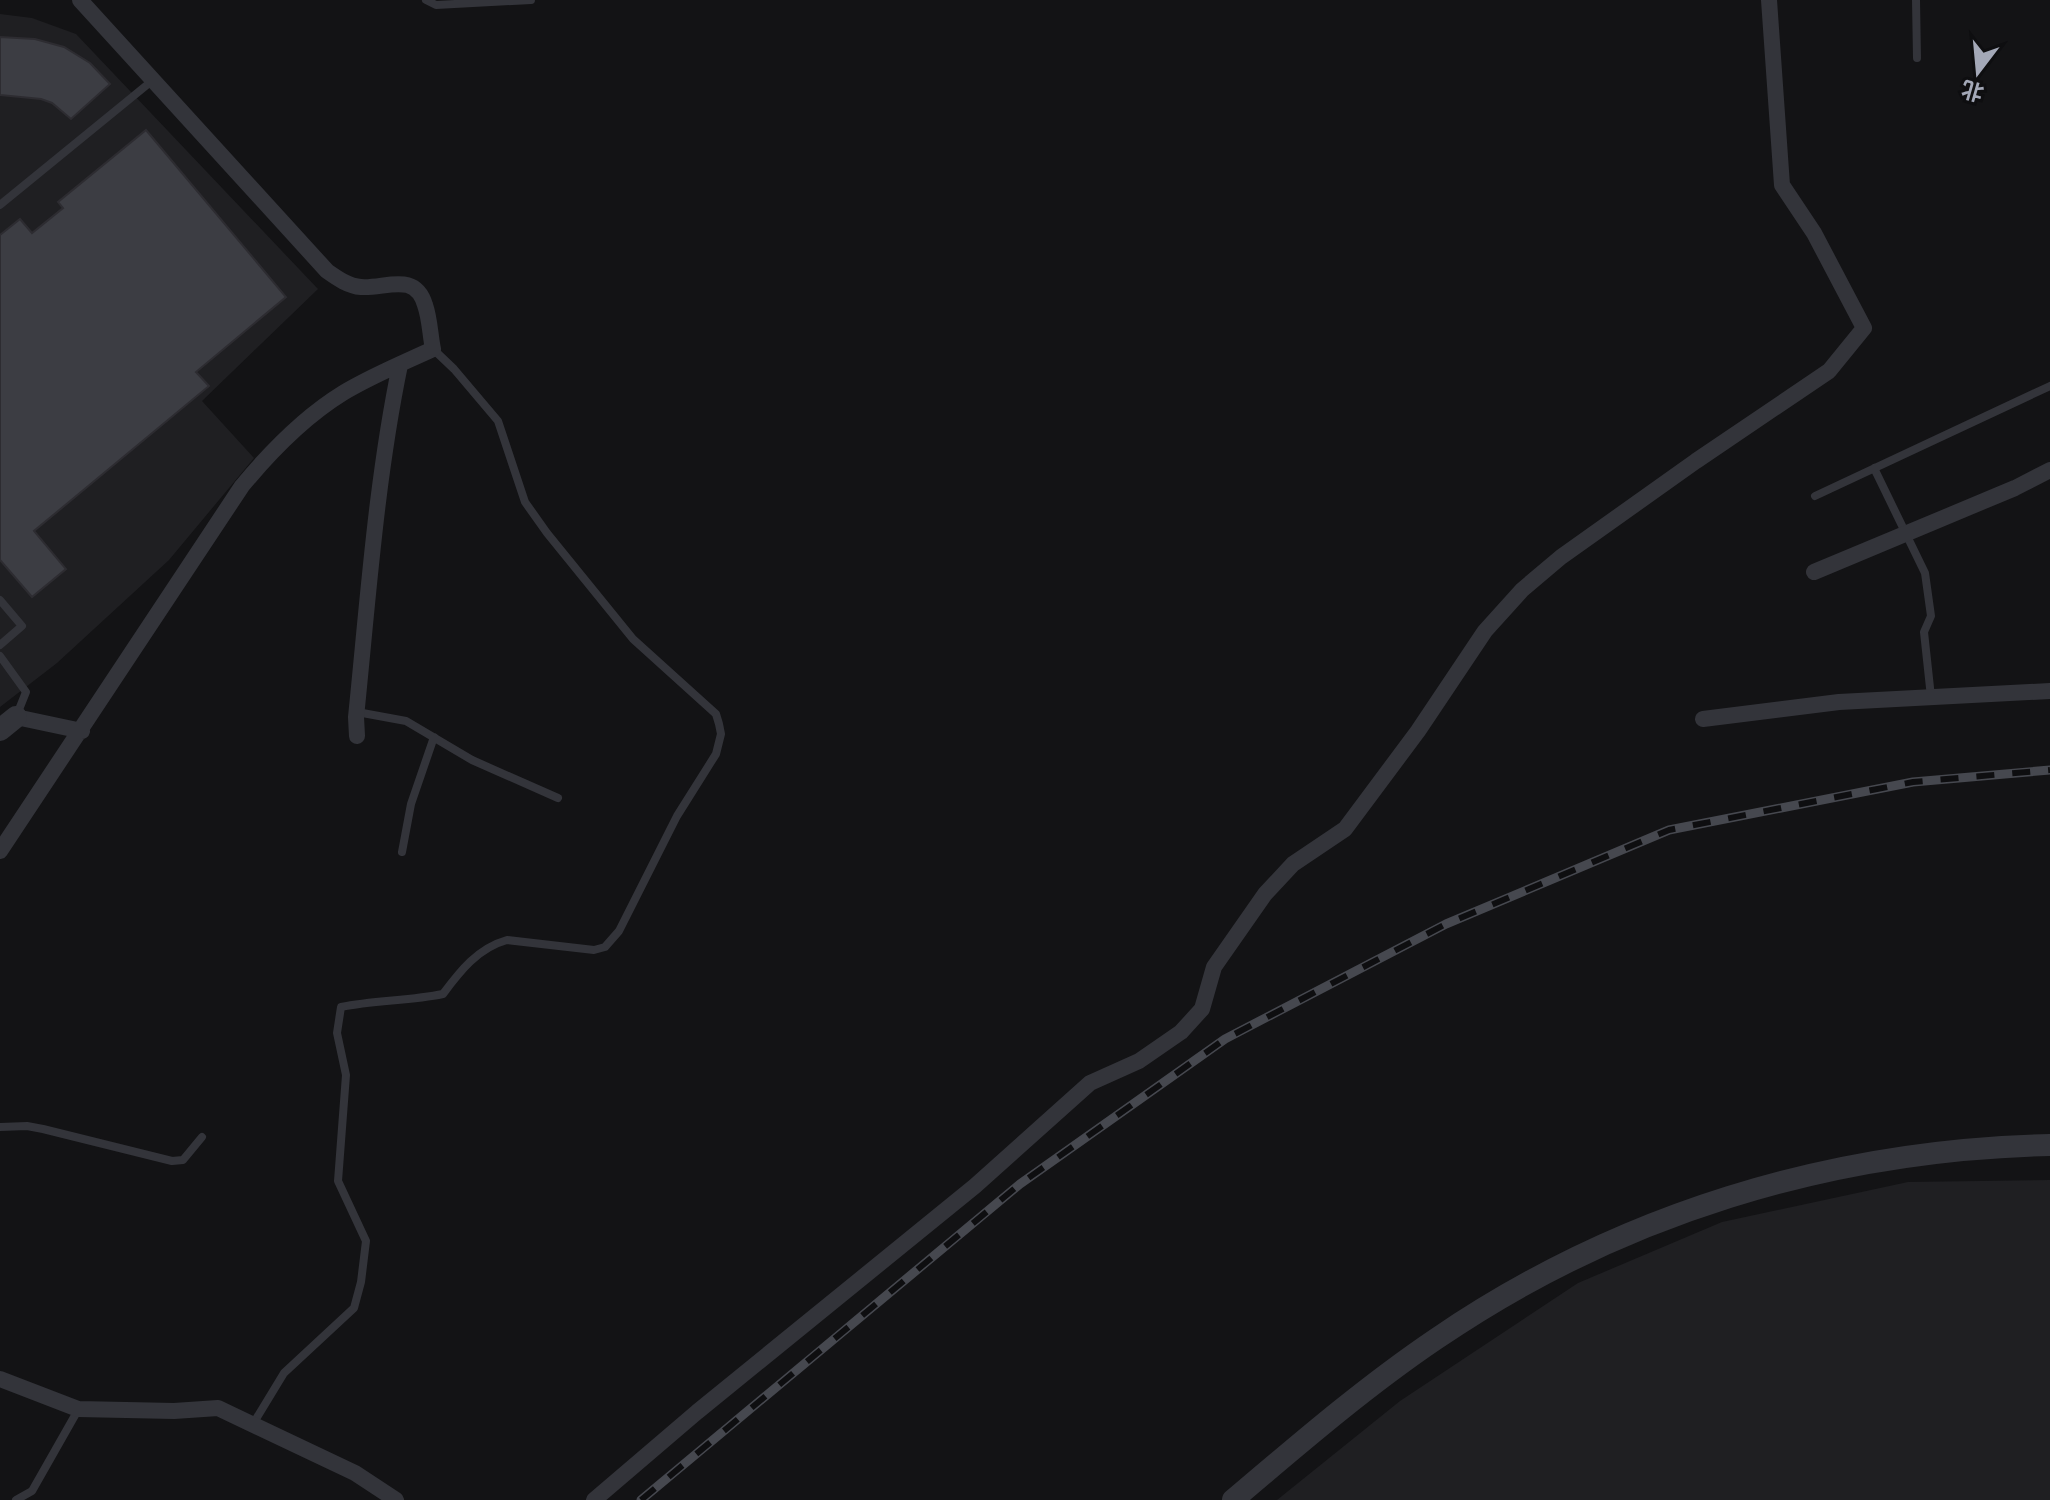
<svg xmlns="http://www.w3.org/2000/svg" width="2050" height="1500" font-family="Figtree,'Noto Sans SC',sans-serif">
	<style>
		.built { fill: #1f1f22 }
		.building { fill: #3c3d43; stroke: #2d2c31; stroke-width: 2 }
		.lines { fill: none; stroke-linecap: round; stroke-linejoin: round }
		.service { stroke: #33343a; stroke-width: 8 }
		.minor { stroke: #33343a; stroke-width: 16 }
		.tertiary { stroke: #33343a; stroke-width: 22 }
		.rail-casing { stroke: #46484f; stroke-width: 9 }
		.rail { stroke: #0e0e10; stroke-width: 6; stroke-dasharray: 18; stroke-linecap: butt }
	</style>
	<rect width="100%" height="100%" fill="#131315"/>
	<path class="built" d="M0 14 32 18 76 34 318 289 202 401 254 458 169 560 57 663 0 707Z
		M2050 1180V1500H1277L1400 1401 1578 1283 1722 1222 1908 1182Z"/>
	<path class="building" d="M0 37 35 39 64 47 90 63 110 84 71 119 52 103 41 99 0 95Z
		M146 130 286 297 196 372 209 386 34 531 66 569 32 597 0 560V235L20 219 32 233 63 208 58 202Z"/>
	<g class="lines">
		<path class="service" d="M426 0 436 5 531 0
			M1916 0 1917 58
			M0 205 153 80
			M1874 468 1925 573 1931 616 1924 632 1931 697
			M1815 496 2050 386
			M0 600 22 626 0 645
			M0 656 26 692 16 717
			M357 712 406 721 472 760 558 798
			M402 852 411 804 434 737
			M0 1127 27 1126 43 1129 172 1161 183 1160 202 1137
			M253 1424 284 1373 354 1308 361 1282 366 1241 338 1181 346 1075 337 1033 341 1007C375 1000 409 1001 443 994 460 971 478 948 507 940L594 950 605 947 619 931 677 816 716 754 721 734 719 724 716 714 633 639 547 533 525 502 498 421 454 369 433 349
			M16 1500 32 1491 78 1410"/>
		<path class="minor" d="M1814 572 2015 488 2050 470
			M16 717 82 731
			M1703 719 1839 702 2050 691
			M357 736 356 717C368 600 376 481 400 365
			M0 851 242 486C271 451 304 417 343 393 371 376 403 363 433 349 430 335 430 319 425 305 415 271 385 289 361 287 348 286 337 278 327 271L80 0
			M0 1379 78 1409 174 1411 218 1408 355 1473 396 1500
			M594 1500 697 1412 975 1186 1090 1083 1139 1061 1181 1032 1202 1009 1214 967 1265 894 1293 864 1345 829 1418 731 1485 631 1522 590 1561 557 1696 461 1829 371 1864 328 1814 233 1782 185 1769 0"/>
		<path class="tertiary" d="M0 730 16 717
			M1233 1500C1299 1444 1365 1387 1436 1339 1619 1214 1830 1150 2050 1145"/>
		<defs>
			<path id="rail" d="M641 1500 1020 1184 1225 1039 1446 924 1669 830 1913 782 2050 770"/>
		</defs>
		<use href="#rail" class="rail-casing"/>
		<use href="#rail" class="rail"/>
	</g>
	<g transform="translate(1978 72) rotate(196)" stroke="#0e0e10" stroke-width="6" paint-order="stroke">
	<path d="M0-6L14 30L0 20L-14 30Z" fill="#a3a8b7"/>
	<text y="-12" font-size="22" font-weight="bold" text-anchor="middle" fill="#a3a8b7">北</text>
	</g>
</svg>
